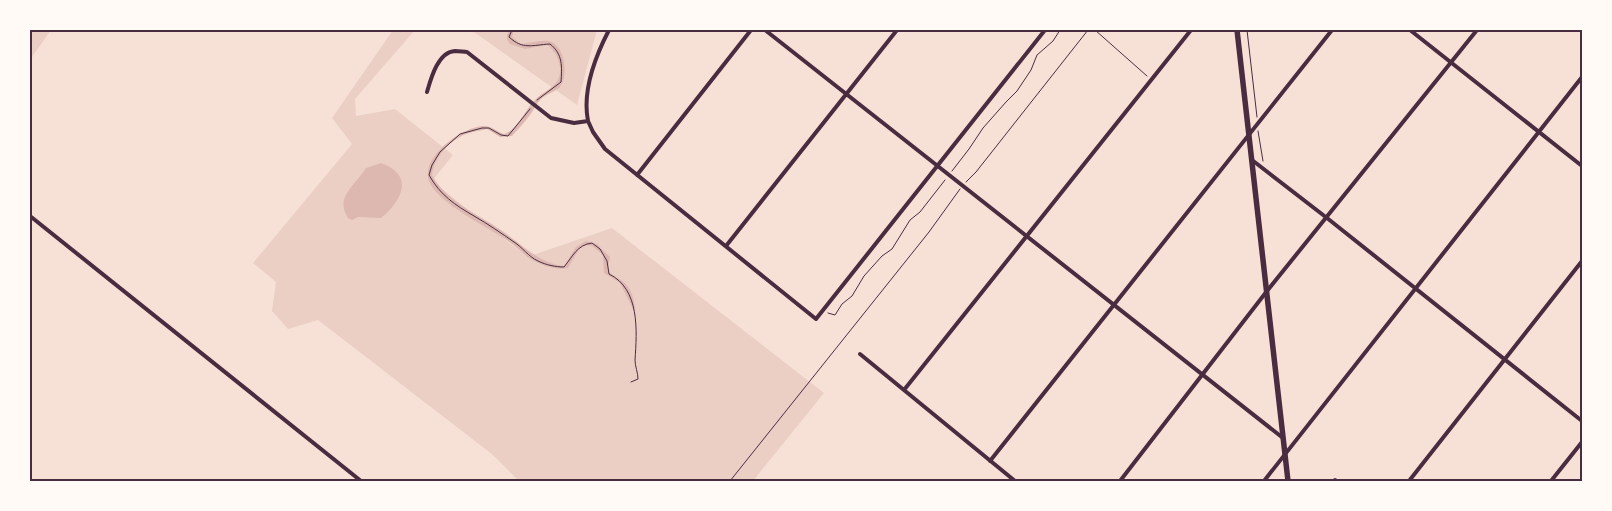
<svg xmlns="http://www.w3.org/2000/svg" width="1612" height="511" font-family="'Nunito Sans',sans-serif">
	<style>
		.green { fill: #ebcfc5 }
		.water { fill: #dcb8b0 }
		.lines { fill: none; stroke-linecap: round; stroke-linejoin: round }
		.path { stroke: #4a2c40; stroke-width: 1 }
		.minor { stroke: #4a2c40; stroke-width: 4 }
		.primary { stroke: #4a2c40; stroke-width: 5.5 }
		.neatline { fill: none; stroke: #4a2c40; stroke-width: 2 }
	</style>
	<rect width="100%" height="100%" fill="#f7e1d7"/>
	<path class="green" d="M30 30H51L30 60Z
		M393 30H415L355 99 356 116 395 109 453 155 432 181 527 257 612 228 824 393 753 481H519L493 455 318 320 288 329 272 311 276 282 253 263 352 144 332 118Z
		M471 30H597L577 105Z"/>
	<path class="water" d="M509 30H514L512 37 521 44C530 43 540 40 548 41 565 43 569 76 560 87 555 92 546 94 541 99 536 104 534 110 530 115 525 122 518 129 512 136L500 137 487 129C479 131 468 132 460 137 446 144 434 159 432 175 447 202 476 213 501 230 522 244 538 263 564 266L576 247 586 241 597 244 610 257C609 262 607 269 610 273 613 276 618 278 621 280 632 287 635 301 635 313L620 283 604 273 603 255 592 246 585 245 579 249 568 268C558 271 541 265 532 260 523 255 516 246 508 241 488 227 437 203 429 181 420 157 462 127 483 126 490 125 496 131 504 134 519 129 524 110 535 100 540 94 548 91 554 85 566 74 559 53 547 45L525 49 510 44C506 39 506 36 509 30Z
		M381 163C386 165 391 167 395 171 412 185 394 208 381 218L358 217 352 220 348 218C334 197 356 185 366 168Z"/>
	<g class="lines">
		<path class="path" d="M512 30 509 37C523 50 532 45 550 44 563 54 562 67 561 82L537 100
			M1095 30 1147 76
			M1247 30 1257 117
			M530 109 508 136 501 135 489 128H482L460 134 440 152 432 165 429 175C440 195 455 205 474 216 488 224 501 233 514 242 522 247 529 257 538 261 546 265 556 267 564 267 573 256 577 245 592 243L600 249 607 261 609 274C640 289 637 331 635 360 635 366 638 373 638 379L631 382
			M1258 131 1263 161
			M952 171 969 149 983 128 1006 102 1017 91 1031 70 1037 55 1053 41 1060 30
			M966 182 976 172 1088 30
			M828 313 835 315 842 304 852 296 864 276 882 256 892 249 910 220 920 212 945 180
			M730 481 929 232 960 189"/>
		<path class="minor" d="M765 30 1283 438
			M1410 30 1582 166
			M427 92C431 78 438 52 455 51 459 51 464 52 467 52L551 118 574 123 588 121 593 132 605 149 816 319 1045 30
			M588 121C582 91 595 57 609 30
			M1252 160 1327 218 1582 421
			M637 175 751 30
			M30 216 361 481
			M726 246 897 30
			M860 354 1015 481
			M904 390 1191 30
			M990 461 1332 30
			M1335 480 1336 481
			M1120 481 1267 291 1477 30
			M1264 481 1582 77
			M1409 481 1582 261
			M1551 481 1582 442"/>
		<path class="primary" d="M1237 30 1288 481"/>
	</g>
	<rect width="1612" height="511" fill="none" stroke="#fffaf5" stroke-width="62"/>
	<rect x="31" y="31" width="1550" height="449" class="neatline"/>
</svg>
